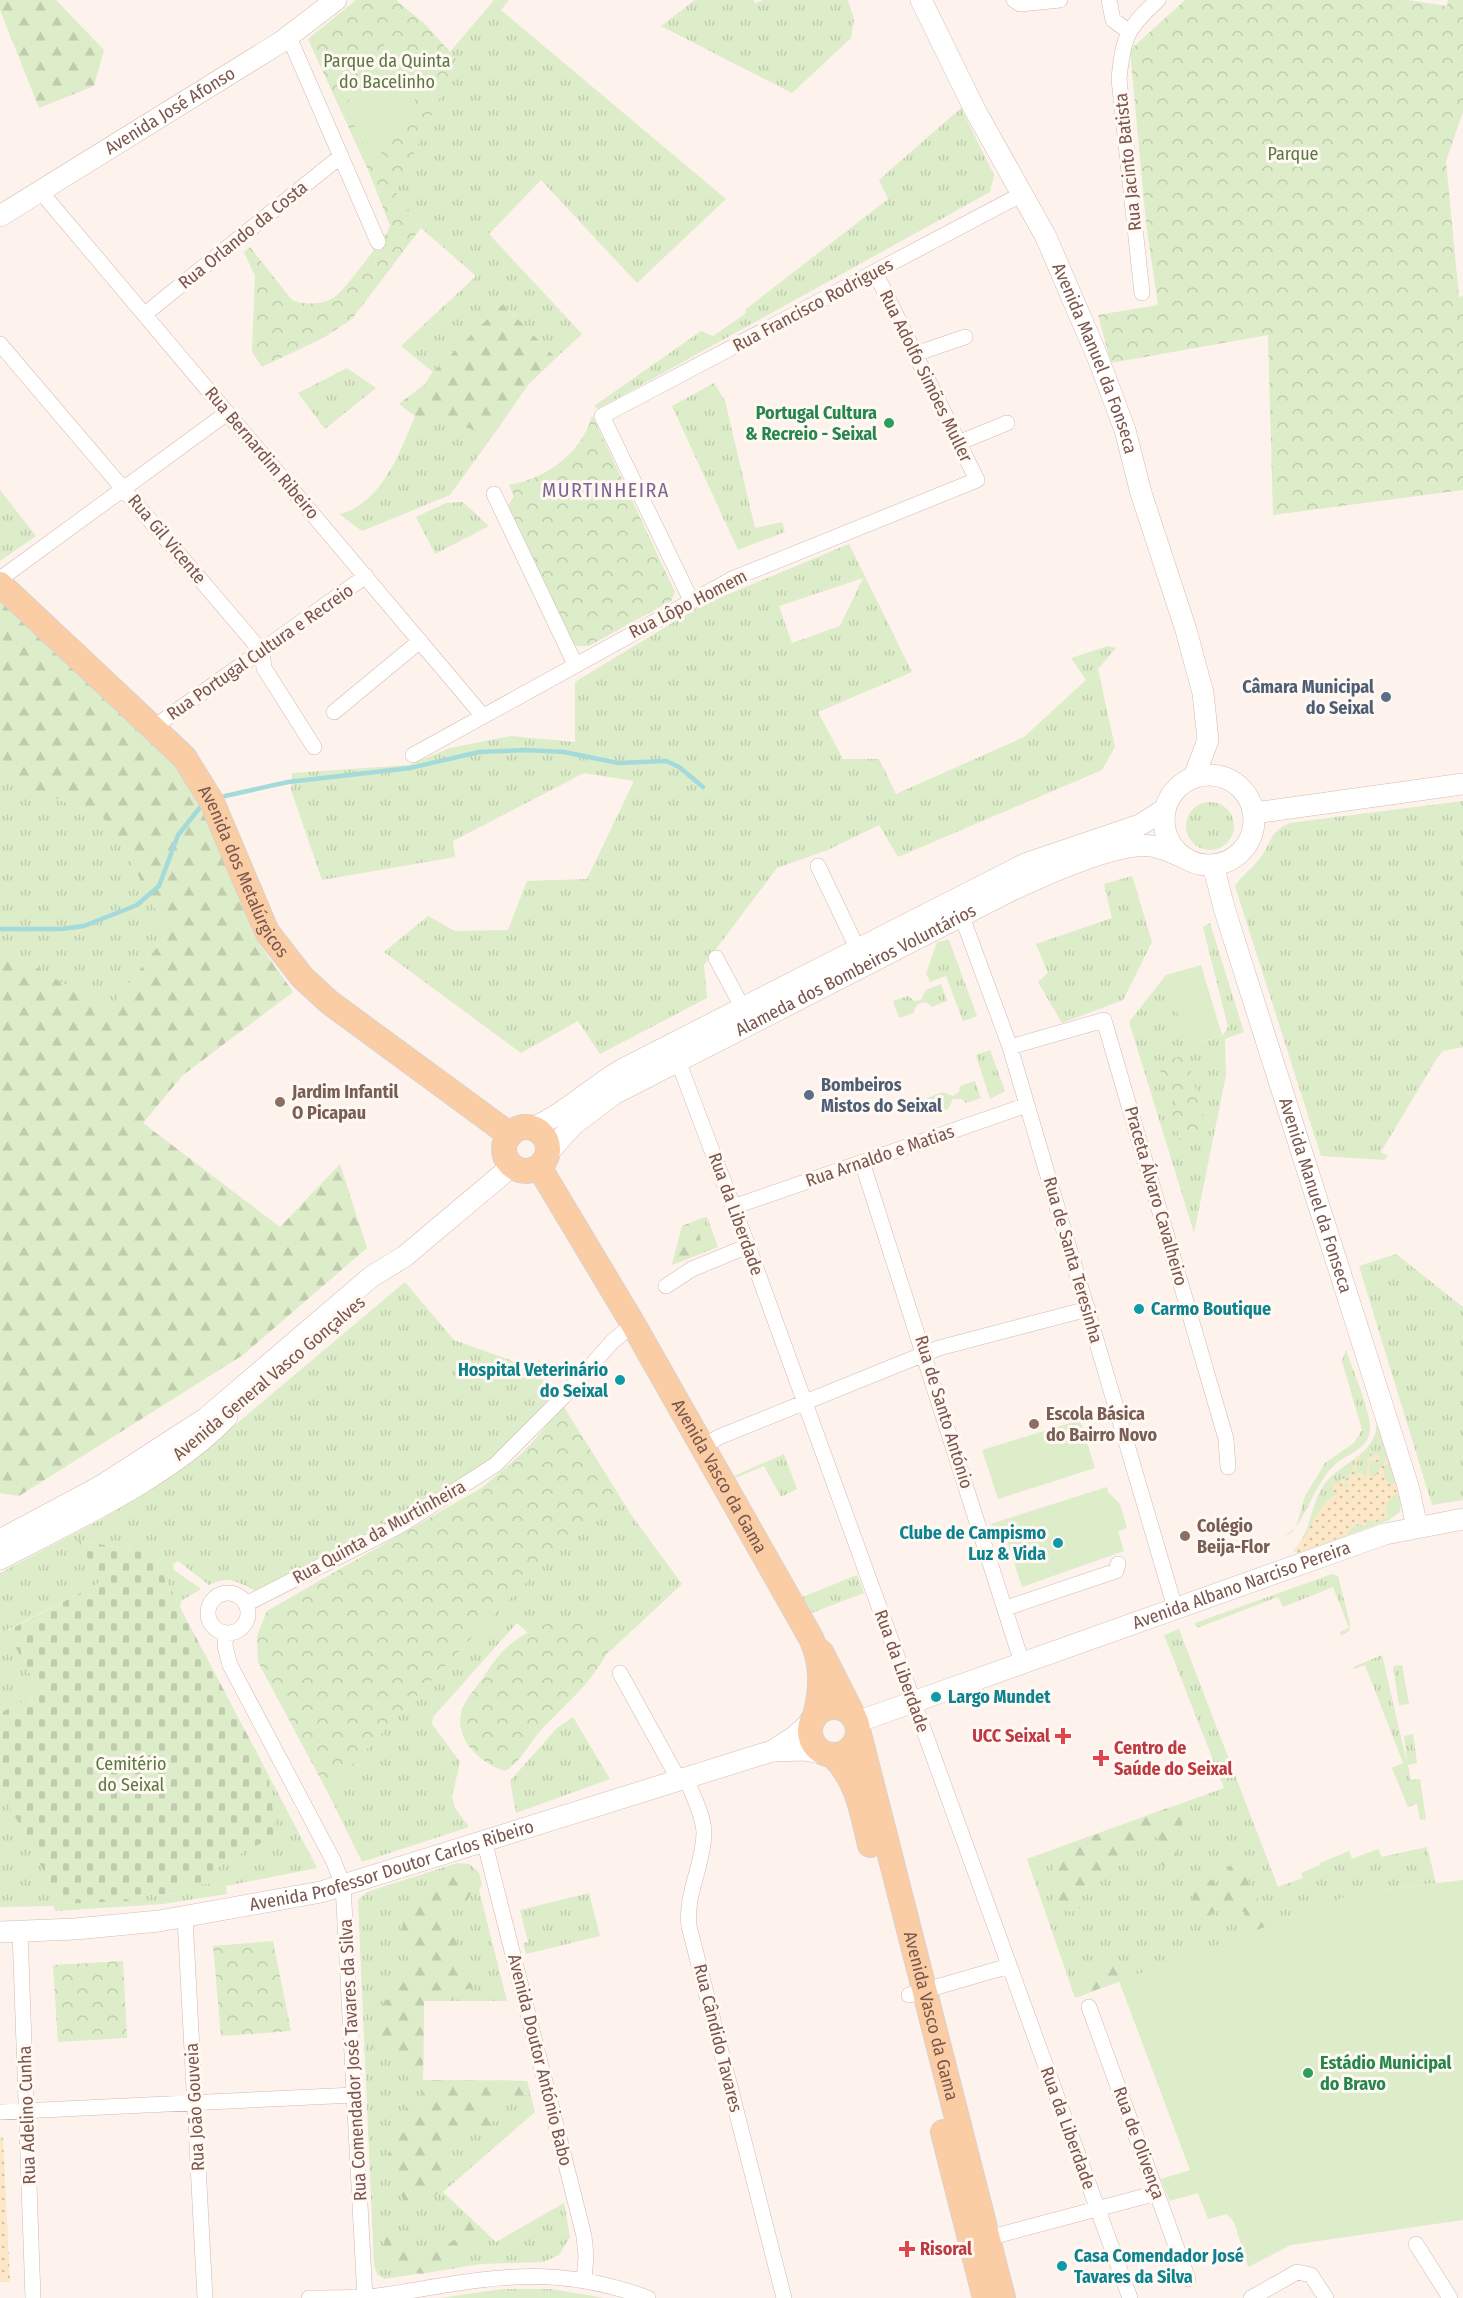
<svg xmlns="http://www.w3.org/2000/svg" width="1463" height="2298" font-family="'Fira Sans Condensed',sans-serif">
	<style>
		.grass { fill: url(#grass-tufts); fill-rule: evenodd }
		.forest { fill: url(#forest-firs) }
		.sand { fill: url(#sand-dots) }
		.cemetery { fill: url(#cemetery-stones) }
		.park { fill: url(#park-crowns) }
		.pitch { fill: #ddecc9 }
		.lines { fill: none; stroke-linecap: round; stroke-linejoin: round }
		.stream { stroke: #a5dada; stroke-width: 4.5 }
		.street-casing { stroke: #d1b9b0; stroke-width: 16 }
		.secondary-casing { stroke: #d6bbb0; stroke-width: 22 }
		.primary-casing { stroke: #dad0cd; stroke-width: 26 }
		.street { stroke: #fff; stroke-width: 15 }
		.secondary { stroke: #fff; stroke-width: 21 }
		.primary { stroke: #fbcda5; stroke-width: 24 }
		.leisure-dot { fill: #2e9e5b; stroke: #fff8f3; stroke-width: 2 }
		.service-dot { fill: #5c6f8a; stroke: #fff8f3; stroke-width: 2 }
		.education-dot { fill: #8d6e63; stroke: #fff8f3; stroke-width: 2 }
		.culture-dot { fill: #0f9aa8; stroke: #fff8f3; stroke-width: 2 }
		.health-dot { fill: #e0444e; stroke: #fff8f3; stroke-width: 2 }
		.labels { text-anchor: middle; stroke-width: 6; stroke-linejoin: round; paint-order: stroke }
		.park-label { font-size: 18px; fill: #5b7a41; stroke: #fff8f3 }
		.street-label { font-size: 18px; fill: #7a564d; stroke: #fff8f3 }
		.leisure-label { font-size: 18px; font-weight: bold; fill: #27864d; stroke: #fff8f3; text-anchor: end }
		.service-label { font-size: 18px; font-weight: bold; fill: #4e5e75; stroke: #fff8f3; text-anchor: end }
		.education-label { font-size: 18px; font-weight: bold; fill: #785e54; stroke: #fff8f3; text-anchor: start }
		.culture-label { font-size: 18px; font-weight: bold; fill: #0d838f; stroke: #fff8f3; text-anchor: start }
		.health-label { font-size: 18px; font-weight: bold; fill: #be3a42; stroke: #fff8f3; text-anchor: start }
		.neighbourhood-label { font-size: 20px; letter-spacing: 1.5px; fill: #7d6695; stroke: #fff8f3 }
	</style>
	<defs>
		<pattern id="grass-tufts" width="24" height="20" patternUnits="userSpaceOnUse" patternTransform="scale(1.5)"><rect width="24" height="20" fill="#ddecc9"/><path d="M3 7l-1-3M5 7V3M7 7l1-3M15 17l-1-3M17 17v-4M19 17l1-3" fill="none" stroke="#c1ccae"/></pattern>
		<pattern id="forest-firs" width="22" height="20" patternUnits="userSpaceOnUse" patternTransform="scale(1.5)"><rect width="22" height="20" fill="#ddecc9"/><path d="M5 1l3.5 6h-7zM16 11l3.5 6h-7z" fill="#c1ccae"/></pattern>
		<pattern id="sand-dots" width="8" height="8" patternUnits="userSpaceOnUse" patternTransform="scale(1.5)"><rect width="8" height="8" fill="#fce8c7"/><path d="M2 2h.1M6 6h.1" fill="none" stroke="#d1bfa4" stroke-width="1.8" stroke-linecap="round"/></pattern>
		<pattern id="cemetery-stones" width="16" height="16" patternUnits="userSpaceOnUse" patternTransform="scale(1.5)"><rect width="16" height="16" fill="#ddecc9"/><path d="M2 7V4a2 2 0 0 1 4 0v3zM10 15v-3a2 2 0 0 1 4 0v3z" fill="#c1ccae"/></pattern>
		<pattern id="park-crowns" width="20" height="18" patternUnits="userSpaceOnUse" patternTransform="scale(1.5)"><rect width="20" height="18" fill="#ddecc9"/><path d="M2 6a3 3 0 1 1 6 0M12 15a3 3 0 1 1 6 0" fill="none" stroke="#c1ccae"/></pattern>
	</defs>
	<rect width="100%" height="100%" fill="#fdf3ec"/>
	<path class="grass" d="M494 0H509L501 10 726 199 637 283 541 180 489 234 582 334 556 358 503 304 433 372 401 346 476 276 421 228 396 192 457 60 450 52Z
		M695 0H753L755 3 764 0H848L854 19 851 38 792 93 661 26Z
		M961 108 994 175 990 192 598 409 594 406 701 331 713 336 745 314 746 309 888 199 879 180Z
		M347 368 376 388 325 429 298 393Z
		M714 383 725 401 755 528 782 522 785 532 738 550 672 406Z
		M415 416 494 434 450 495 362 531 339 514C381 505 400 452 415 416Z
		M0 490 36 536 0 561Z
		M463 502 489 526 435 554 416 517 446 503Z
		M849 544 912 672 818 712 843 759H879L896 794 1024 737 1086 680 1071 658 1108 646 1116 648 1098 669 1115 747 1102 770 898 857 879 825 828 850 777 868 704 965 707 998 600 1054 578 1021 521 1053 384 952 428 916 455 931 508 930 527 881 587 879 634 781 584 773 453 841 455 857 322 880 291 790 292 773 409 765 450 748 511 736 575 742V682L700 606ZM863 578 840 626 792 643 779 606Z
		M0 777 102 816 128 856 168 933 109 1010 0 946Z
		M1463 801V1047L1443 1051 1437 1058 1381 1152 1388 1156 1384 1160 1321 1156 1235 886C1242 875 1252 869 1260 858 1273 842 1267 834 1289 823Z
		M1186 826a24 24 0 1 1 48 0a24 24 0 1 1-48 0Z
		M1132 876 1152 942 1123 1000 1062 1023 1038 982 1048 973 1036 944 1112 918 1104 884Z
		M1210 923 1244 1032 1225 1039 1226 1075 1194 1233 1129 1022 1166 975 1188 1046 1223 1035 1228 1027 1203 927Z
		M949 940 977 1016 963 1021 946 976 930 982 926 974 937 942Z
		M941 984 947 1001 932 1007C925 999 915 1002 914 1013L899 1018 893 1001 908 996 915 1001 921 1000 926 990Z
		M990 1050 1005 1091 990 1099 976 1055Z
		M975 1081 981 1098 966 1103 962 1099H953L948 1109 933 1115 927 1098 942 1092 953 1096 959 1092 960 1086Z
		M707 1217 718 1247 672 1265 682 1226Z
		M1396 1254 1463 1307V1500L1432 1505 1359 1266Z
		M405 1282 454 1340 510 1360 557 1389 507 1448 454 1489 258 1592C239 1583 229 1574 209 1585L178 1561 173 1564 174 1570 201 1589 181 1601 180 1607 152 1554 79 1540 101 1582 7 1630 40 1693 0 1713V1573L100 1520 190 1463Z
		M1346 1350C1352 1368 1372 1414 1370 1431 1368 1448 1350 1453 1338 1462 1314 1480 1303 1531 1285 1536L1296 1527 1305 1496 1325 1463 1354 1443 1362 1430 1342 1361Z
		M563 1406 632 1516 682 1584 579 1680 517 1623 433 1717 432 1724 460 1762 452 1797 455 1808 469 1827 362 1862 327 1791 498 1610 411 1529C436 1516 462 1504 484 1487 515 1464 539 1435 563 1406Z
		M1377 1422 1401 1499 1400 1512 1389 1520 1298 1553 1293 1551C1313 1532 1309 1501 1328 1480 1347 1459 1375 1455 1377 1422Z
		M784 1454 797 1489 781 1497 764 1466 733 1479 732 1477Z
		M1332 1574 1338 1576 1350 1624 1349 1631 1341 1636 1340 1632 1349 1628 1333 1587 1283 1607 1278 1597 1197 1628 1195 1623Z
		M857 1575 864 1593 809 1614 800 1598Z
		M1179 1629 1278 1887 1303 1878 1301 1873 1320 1865V1863L1349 1851 1352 1859 1378 1849 1382 1857 1427 1847 1436 1883 1356 1893 1075 1998 1027 1859 1224 1788 1164 1635Z
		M1382 1655 1407 1763 1404 1736 1413 1734 1417 1763 1408 1765 1411 1780 1420 1779 1426 1819 1420 1820 1417 1804 1408 1807 1392 1768 1403 1763 1365 1665 1354 1669 1353 1667Z
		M1402 1665 1409 1704 1399 1705 1393 1666Z
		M573 1717 610 1779 516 1813 510 1781 557 1728Z
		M268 1774 317 1868 226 1886 227 1894 163 1904 55 1911 54 1906 0 1907V1788L61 1904 132 1901 131 1896 180 1893V1887L275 1835Z
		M457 1863 470 1864 479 1873 482 1884 479 1890 507 2001H424L423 2080 527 2081 535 2112 443 2192 496 2242 564 2203 570 2237 559 2255 543 2262 481 2264 384 2279 377 2274 374 2265 358 1900 367 1892Z
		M589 1893 600 1936 526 1954 523 1943 528 1942 520 1910Z
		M502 2289H551L605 2298H440Z"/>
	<path class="forest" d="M0 0H56L104 50 94 86 39 108 0 10Z
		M503 304 556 358 528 385 494 434 415 416 399 404 425 384 432 373Z
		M0 601 176 766 197 797 215 834 254 936 293 992 183 1075 143 1123 280 1227 340 1164 367 1248 243 1355 19 1496 0 1493V946L109 1010 168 933 128 856 102 816 0 777Z
		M705 1217 706 1220 699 1232 703 1250 672 1265 682 1226Z
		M1173 1806 1182 1810V1829L1175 1844 1177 1858 1168 1867 1159 1864 1155 1853 1161 1841 1154 1836 1141 1840 1136 1851 1123 1854C1118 1871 1108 1873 1092 1874L1088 1888 1080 1895V1908L1071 1912 1058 1907 1052 1899 1061 1888C1057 1876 1047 1870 1057 1857L1056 1849Z
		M1237 1861 1246 1865C1249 1877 1244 1887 1258 1891V1902L1270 1913 1272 1925 1254 1931 1246 1925 1244 1912 1221 1904 1203 1922 1192 1921 1187 1909 1193 1899 1190 1882 1198 1877 1214 1881 1217 1889 1226 1886 1231 1876 1228 1867Z
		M454 1872 468 1880 472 1892 466 1902 448 1903 447 1915 458 1920C459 1931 455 1939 457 1949L450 1958 466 1966 473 1976 472 1988 458 1991 452 2001H424L423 2080 527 2081 530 2094 515 2099 499 2096 496 2119 483 2131 467 2127 450 2135 451 2150 445 2159 451 2185 431 2198 423 2194 405 2201 393 2185 394 2171 386 2158 399 2134 414 2129 405 2116 406 2105 423 2097 422 2087 409 2083 408 2067 392 2052 378 2055 372 2045C378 2022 369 2007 395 1996L397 1976 409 1960 400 1940 403 1923 400 1908 412 1897 425 1895 433 1876Z
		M1105 1960C1114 1966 1120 1969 1119 1981L1075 1998 1070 1982C1074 1974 1081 1976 1089 1978L1096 1972 1099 1962Z
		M471 2219 486 2233 483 2239 460 2247 458 2253 463 2258 462 2267 420 2274 410 2263 399 2270 378 2264 375 2251 384 2244 386 2235 409 2230 412 2238 409 2246 429 2256 457 2238 458 2223Z"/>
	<path class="sand" d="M1372 1442 1371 1456 1376 1458 1374 1452 1381 1457 1377 1458 1379 1463 1371 1459 1369 1475 1374 1477 1388 1457 1389 1462 1384 1468 1385 1478 1390 1484H1396L1400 1496 1394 1495 1387 1503 1385 1512 1390 1517 1375 1522 1367 1520 1366 1526 1357 1524 1346 1535 1298 1553 1293 1551C1314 1530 1314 1505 1340 1492L1333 1493V1483L1339 1484 1341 1479H1344L1346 1483 1343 1487 1348 1488 1346 1479 1353 1470 1356 1458 1363 1454 1356 1463 1357 1468 1353 1476 1357 1475 1363 1469 1361 1474 1366 1477Z
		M0 2137H3L10 2282H0Z"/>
	<path class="cemetery" d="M78 1540 152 1554 268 1774 276 1835 216 1867 217 1883 180 1887V1893L132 1896V1901L61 1904 0 1788V1713L40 1693 7 1631 101 1582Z"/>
	<path class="park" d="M356 0H396L426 25 457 60 396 192 421 228 352 319 323 338 262 367 252 352 255 276 244 252 250 247 292 300C304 305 321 305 333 298 344 292 377 245 387 233L390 226 369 172 308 39Z
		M1185 0H1407L1447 6 1448 0H1463V112L1446 161 1459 297 1463 296V490L1273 515 1268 335 1111 363 1098 315 1158 305 1146 223 1130 50Z
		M592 415 675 592 671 601 589 646H577L572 642 507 508 514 496 509 485C545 479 583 453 592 415Z
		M1186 1055 1208 1132 1180 1140 1171 1110 1177 1108 1173 1092 1167 1093 1158 1063Z
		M563 1406 618 1494 498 1610 327 1791 258 1662 257 1636 267 1611 483 1487 526 1450Z
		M563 1619C584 1619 605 1624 611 1645 595 1680 567 1703 541 1730 529 1743 521 1762 505 1771 482 1764 455 1741 461 1713 464 1700 476 1688 483 1678 491 1665 501 1651 513 1642 528 1631 545 1624 563 1619Z
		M273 1941 291 2031 221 2036 213 1946Z
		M123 1961 127 2038 58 2042 53 1965Z"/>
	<path class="pitch" d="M386 42 432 72 380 156 372 162 345 107Z
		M1201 965 1222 1035 1188 1046 1166 975Z
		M1080 1420 1095 1468 998 1499 982 1450Z
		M1107 1487 1108 1492 1120 1504 1127 1528 1118 1531 1124 1551 1022 1587 1004 1531 990 1524Z
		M1463 1880V2220L1291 2245 1248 2267 1234 2222 1227 2214 1208 2219 1198 2193 1169 2201 1161 2179 1190 2170 1119 1981 1356 1893Z"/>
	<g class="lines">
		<path class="stream" d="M225 796 288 782 410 768 479 752 526 750 564 752 618 763 666 761 679 767 703 787
			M0 929H61L84 926 137 905 159 886 178 835 202 805"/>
		<defs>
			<path id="street" d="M1014 0 1020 4 1060 0
				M1109 0 1113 20 1128 31
				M289 37 378 242
				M41 192 482 715
				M1142 293 1119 79C1123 37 1127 28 1158 0
				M145 314 341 156
				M0 344 262 652 264 668 314 747
				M915 354 965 337
				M958 443 1007 423
				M494 494 575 664
				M0 579 227 413
				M691 600 602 416 1024 193
				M334 712 420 641
				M154 727 366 576
				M413 755 732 579 977 480 875 272
				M818 866 862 958
				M958 906 1010 1047 1175 1608
				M716 958 747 1016
				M1010 1047 1104 1020 1226 1439 1228 1467
				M675 1053 748 1246 1130 2298
				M862 1162 1022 1663
				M733 1207 1027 1105
				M666 1286 692 1269 748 1246
				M702 1447 719 1437 939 1348 1088 1309
				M208 1613a20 20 0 1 1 40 0a20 20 0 1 1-40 0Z
				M246 1604 401 1525 495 1465 563 1397 612 1342 633 1324
				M1006 1608 1116 1571 1118 1564
				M226 1633 225 1646 230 1665 333 1860 343 1885 365 2298
				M620 1673 679 1780
				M686 1778C692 1794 703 1814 704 1832 704 1864 685 1894 689 1926L784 2298
				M484 1840 584 2236 586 2256 584 2281
				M185 1917 205 2298
				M20 1931 33 2298
				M909 1995 1009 1966
				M1089 2007 1188 2279
				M0 2112 354 2095
				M980 2240 1157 2193
				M1416 2244 1450 2298
				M309 2298C331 2298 355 2298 377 2296 479 2281 545 2260 648 2298
				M1251 2298 1297 2272 1311 2275 1326 2298"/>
			<g id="secondary">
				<path id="s1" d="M921 0 975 110 1046 237 1098 358 1125 430 1141 493 1186 630 1203 693 1208 740 1194 777"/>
				<path id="s2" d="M0 216 281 42 336 0"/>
				<circle cx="1209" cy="820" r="45"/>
				<path d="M1254 813 1463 784"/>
				<path id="s3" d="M1213 865 1225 911 1408 1486 1417 1527"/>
				<path d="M532 1128C565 1114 592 1087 623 1069L1025 864 1140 825 1165 809"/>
				<path id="s4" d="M547 1154 574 1124 614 1094 1010 891C1042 876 1119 841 1152 846 1164 848 1176 854 1187 859"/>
				<path d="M0 1540 101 1486 206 1418 371 1277 405 1256 512 1166"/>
				<path d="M0 1559C74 1520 169 1477 227 1417"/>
				<path id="s5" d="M857 1722 1385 1534 1463 1519"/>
				<path d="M773 1751 804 1750 826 1754"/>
				<path id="s6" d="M0 1932 75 1929 159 1921 321 1892 772 1751 794 1737 812 1721"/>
			</g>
			<g id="primary">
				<path id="s7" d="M0 584 184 757 212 802 267 932 302 977 329 1002 510 1135"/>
				<circle cx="526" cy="1149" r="22"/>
				<path id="s8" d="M539 1167 633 1324 811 1638C823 1663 822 1690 815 1716"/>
				<path d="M821 1652 854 1717"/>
				<circle cx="834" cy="1731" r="24"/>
				<path id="s9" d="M859 1734 1003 2298"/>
				<path d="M832 1755C858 1780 862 1812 870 1845"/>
				<path d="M943 2132 985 2298"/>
			</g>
		</defs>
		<use href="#street" class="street-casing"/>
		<use href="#secondary" class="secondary-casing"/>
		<use href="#primary" class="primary-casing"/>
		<use href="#street" class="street"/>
		<use href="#secondary" class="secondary"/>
		<use href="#primary" class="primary"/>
	</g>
	<g class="leisure-dot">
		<circle cx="889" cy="423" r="6"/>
		<circle cx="1308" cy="2073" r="6"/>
	</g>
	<g class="service-dot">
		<circle cx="1386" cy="697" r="6"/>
		<circle cx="809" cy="1095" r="6"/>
	</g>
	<g class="education-dot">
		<circle cx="280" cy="1102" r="6"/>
		<circle cx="1034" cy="1424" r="6"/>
		<circle cx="1185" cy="1536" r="6"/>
	</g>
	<g class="culture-dot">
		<circle cx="1139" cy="1309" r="6"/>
		<circle cx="620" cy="1380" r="6"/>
		<circle cx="1058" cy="1543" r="6"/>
		<circle cx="936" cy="1697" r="6"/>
		<circle cx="1062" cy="2266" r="6"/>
	</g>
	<g class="health-dot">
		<path d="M1060 1727h6v6h6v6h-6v6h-6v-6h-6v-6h6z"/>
		<path d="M1098 1749h6v6h6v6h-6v6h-6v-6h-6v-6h6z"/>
		<path d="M904 2240h6v6h6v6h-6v6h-6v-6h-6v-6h6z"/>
	</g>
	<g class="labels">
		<g class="park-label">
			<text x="387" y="67">Parque da Quinta<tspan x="387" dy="21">do Bacelinho</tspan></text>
			<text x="1293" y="160">Parque</text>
			<text x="131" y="1770">Cemitério<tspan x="131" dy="21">do Seixal</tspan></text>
		</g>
		<g class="street-label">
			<text dy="6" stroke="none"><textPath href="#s2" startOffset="200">Avenida José Afonso</textPath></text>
			<text transform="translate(1128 162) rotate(-96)" y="6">Rua Jacinto Batista</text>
			<text transform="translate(243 235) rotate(-39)" y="6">Rua Orlando da Costa</text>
			<text transform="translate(813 305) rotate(-28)" y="6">Rua Francisco Rodrigues</text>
			<text dy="6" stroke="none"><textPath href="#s1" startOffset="399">Avenida Manuel da Fonseca</textPath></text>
			<text transform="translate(926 376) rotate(64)" y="6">Rua Adolfo Simões Muller</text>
			<text transform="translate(262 453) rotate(50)" y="6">Rua Bernardim Ribeiro</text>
			<text transform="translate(167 539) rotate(50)" y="6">Rua Gil Vicente</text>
			<text transform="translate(688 604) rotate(-27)" y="6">Rua Lôpo Homem</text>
			<text transform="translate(260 652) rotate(-35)" y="6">Rua Portugal Cultura e Recreio</text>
			<text dy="6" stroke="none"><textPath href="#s7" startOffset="382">Avenida dos Metalúrgicos</textPath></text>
			<text dy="6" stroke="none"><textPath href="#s4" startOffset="362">Alameda dos Bombeiros Voluntários</textPath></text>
			<text transform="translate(880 1156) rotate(-19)" y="6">Rua Arnaldo e Matias</text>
			<text transform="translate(1156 1196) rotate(74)" y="6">Praceta Álvaro Cavalheiro</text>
			<text dy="6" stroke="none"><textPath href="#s3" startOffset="346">Avenida Manuel da Fonseca</textPath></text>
			<text transform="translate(736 1214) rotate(70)" y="6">Rua da Liberdade</text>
			<text transform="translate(1073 1260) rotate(74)" y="6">Rua de Santa Teresinha</text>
			<text transform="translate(269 1378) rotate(-40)" y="6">Avenida General Vasco Gonçalves</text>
			<text transform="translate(944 1412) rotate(73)" y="6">Rua de Santo António</text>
			<text dy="6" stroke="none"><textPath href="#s8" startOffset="358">Avenida Vasco da Gama</textPath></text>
			<text transform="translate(379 1532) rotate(-29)" y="6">Rua Quinta da Murtinheira</text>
			<text dy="6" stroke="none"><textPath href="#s5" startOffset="408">Avenida Albano Narciso Pereira</textPath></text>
			<text transform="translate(902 1671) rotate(70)" y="6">Rua da Liberdade</text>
			<text dy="6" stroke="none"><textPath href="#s6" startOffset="399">Avenida Professor Doutor Carlos Ribeiro</textPath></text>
			<text dy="6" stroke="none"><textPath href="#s9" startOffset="291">Avenida Vasco da Gama</textPath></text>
			<text transform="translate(718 2038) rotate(76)" y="6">Rua Cândido Tavares</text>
			<text transform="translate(353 2060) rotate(-93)" y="6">Rua Comendador José Tavares da Silva</text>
			<text transform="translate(540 2060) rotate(76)" y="6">Avenida Doutor António Babo</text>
			<text transform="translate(195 2107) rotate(-93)" y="6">Rua João Gouveia</text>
			<text transform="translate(27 2115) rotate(-92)" y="6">Rua Adelino Cunha</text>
			<text transform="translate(1068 2128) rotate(70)" y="6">Rua da Liberdade</text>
			<text transform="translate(1139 2143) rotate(70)" y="6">Rua de Olivença</text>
		</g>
		<g class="leisure-label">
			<text x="877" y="419">Portugal Cultura<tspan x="877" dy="21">&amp; Recreio - Seixal</tspan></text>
			<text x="1320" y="2069" text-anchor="start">Estádio Municipal<tspan x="1320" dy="21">do Bravo</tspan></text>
		</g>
		<g class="service-label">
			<text x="1374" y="693">Câmara Municipal<tspan x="1374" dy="21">do Seixal</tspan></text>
			<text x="821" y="1091" text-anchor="start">Bombeiros<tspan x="821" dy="21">Mistos do Seixal</tspan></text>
		</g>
		<g class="education-label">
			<text x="292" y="1098">Jardim Infantil<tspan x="292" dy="21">O Picapau</tspan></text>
			<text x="1046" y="1420">Escola Básica<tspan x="1046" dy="21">do Bairro Novo</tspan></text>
			<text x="1197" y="1532">Colégio<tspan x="1197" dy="21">Beija-Flor</tspan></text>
		</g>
		<g class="culture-label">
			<text x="1151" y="1315">Carmo Boutique</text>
			<text x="608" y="1376" text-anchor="end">Hospital Veterinário<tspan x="608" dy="21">do Seixal</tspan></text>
			<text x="1046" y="1539" text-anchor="end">Clube de Campismo<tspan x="1046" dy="21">Luz &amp; Vida</tspan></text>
			<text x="948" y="1703">Largo Mundet</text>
			<text x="1074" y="2262">Casa Comendador José<tspan x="1074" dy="21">Tavares da Silva</tspan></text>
		</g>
		<g class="health-label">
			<text x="1050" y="1742" text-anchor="end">UCC Seixal</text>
			<text x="1114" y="1754">Centro de<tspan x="1114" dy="21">Saúde do Seixal</tspan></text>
			<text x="920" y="2255">Risoral</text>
		</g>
		<g class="neighbourhood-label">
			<text x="606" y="497">MURTINHEIRA</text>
		</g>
	</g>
</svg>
